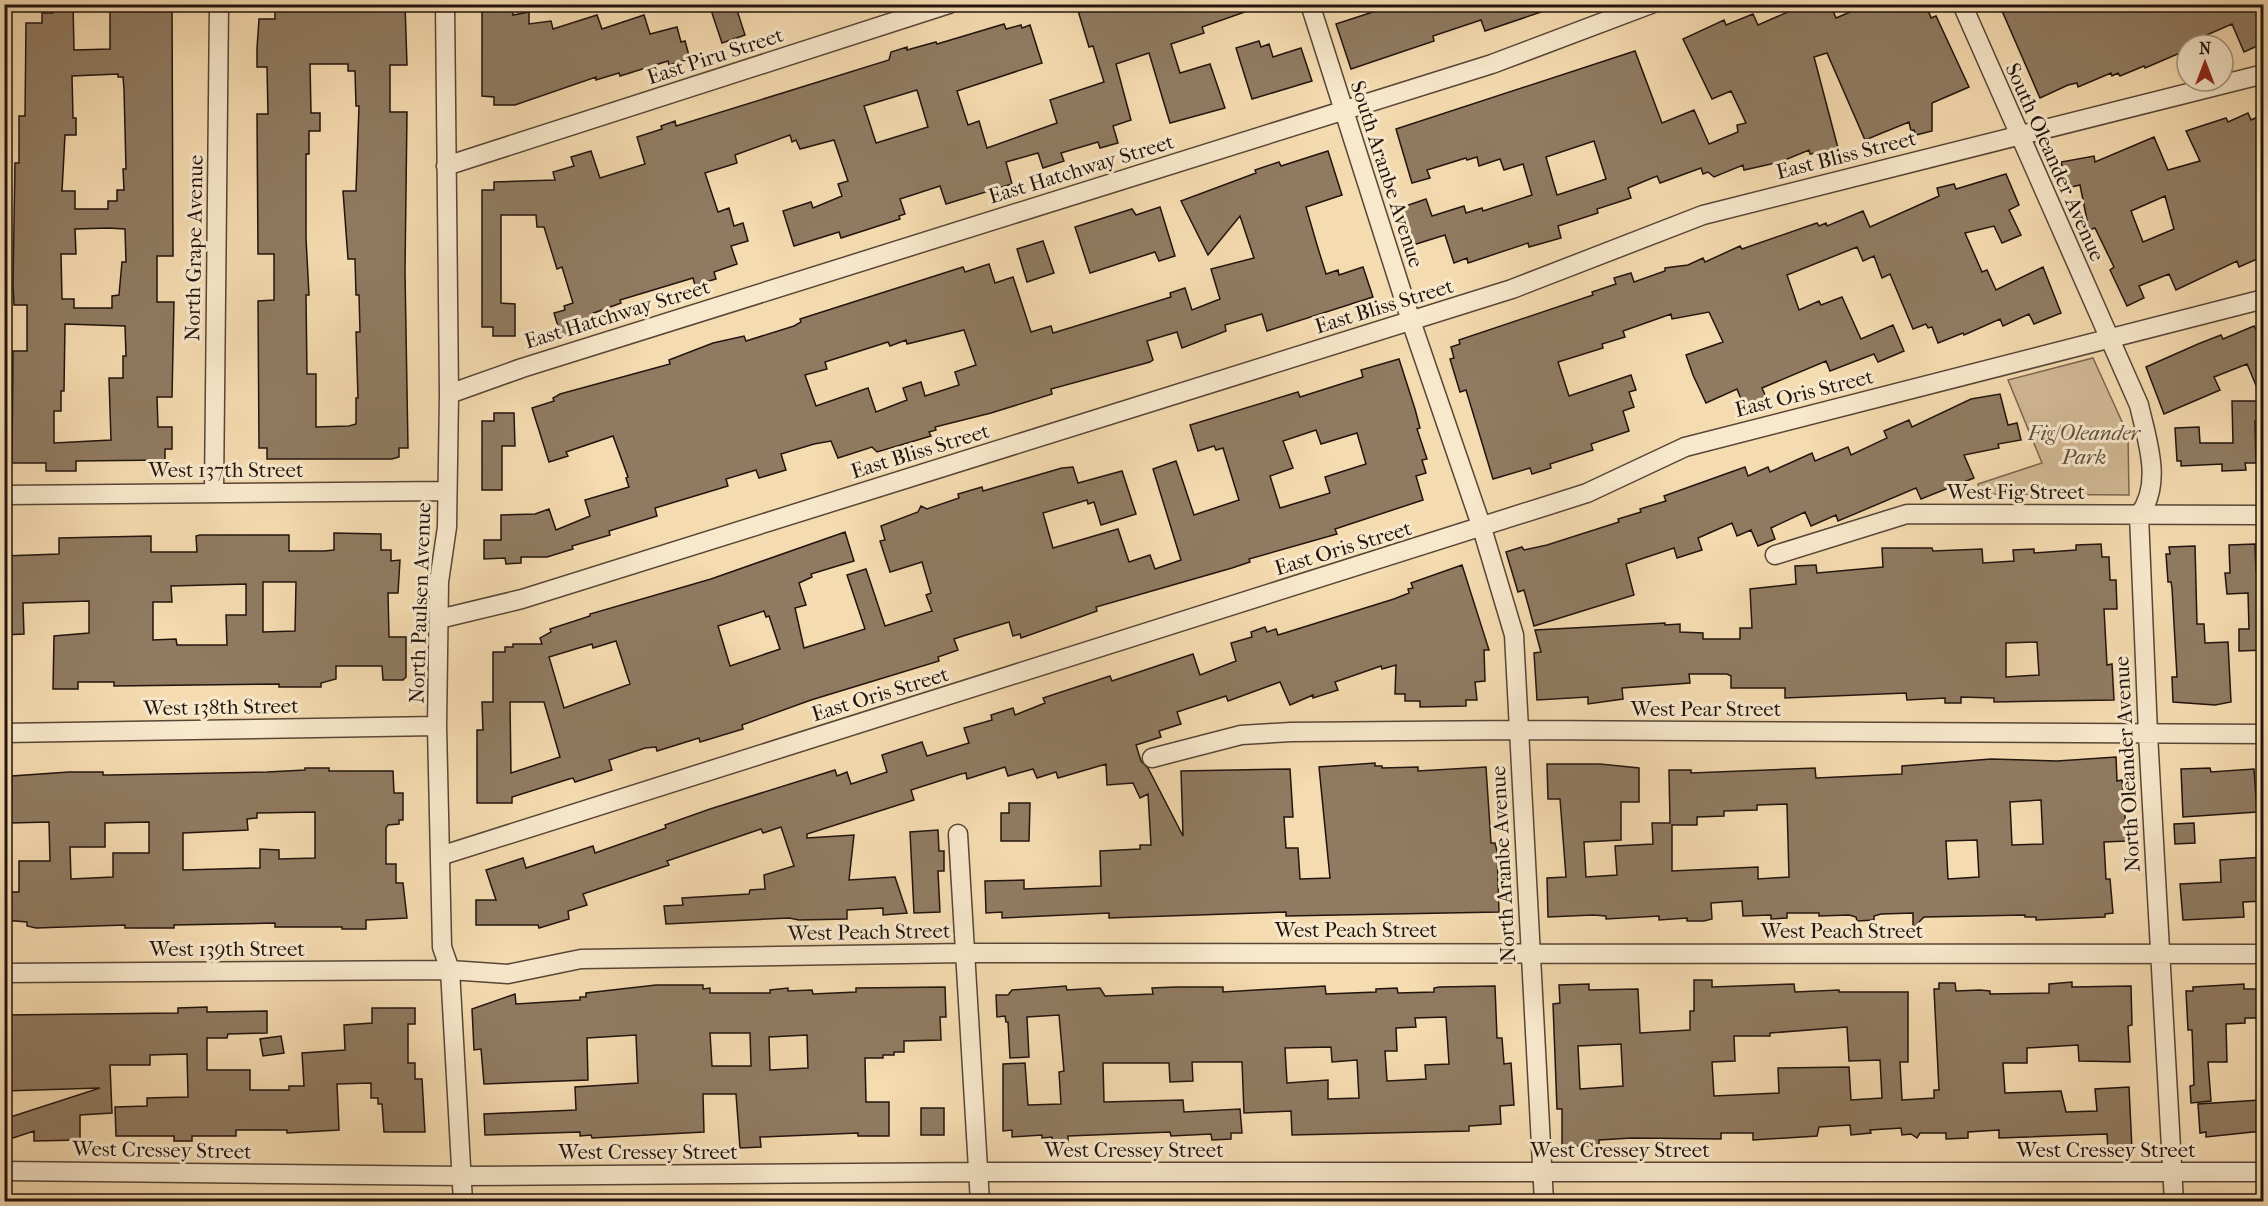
<svg xmlns="http://www.w3.org/2000/svg" width="2268" height="1206" font-family="'IM FELL French Canon',serif">
	<style>
		.green { fill: #d1b994; stroke: #7a6651; stroke-width: 1.5 }
		.building { fill: #907b62; stroke: #22140e; stroke-width: 1.5; fill-rule: evenodd }
		.lines { fill: none; stroke-linecap: round; stroke-linejoin: round }
		.minor-casing { stroke: #574636; stroke-width: 21 }
		.minor { stroke: #f8e8cc; stroke-width: 18 }
		.labels { text-anchor: middle; stroke-width: 6; stroke-linejoin: round; paint-order: stroke }
		.street-label { font-size: 21px; fill: #22140e; stroke: #f8e8cc }
		.park-label { font-size: 21px; font-style: italic; fill: #5f4e3d; stroke: #f8e8cc }
	</style>
	<rect width="100%" height="100%" fill="#f5dbb0"/>
	<filter id="stains"><feTurbulence type="fractalNoise" baseFrequency=".00333" numOctaves="4"/><feColorMatrix values="0 0 0 0 .2 0 0 0 0 .09 0 0 0 0 .02 0 0 0 .5 -.17"/></filter>
	<radialGradient id="worn" r=".72"><stop offset=".6" stop-color="#630" stop-opacity="0"/><stop offset="1" stop-color="#630" stop-opacity=".3"/></radialGradient>
	<path class="green" d="M2093 358 2128 435 2129 495 1980 494 1978 484 2042 463 2008 380Z"/>
	<path class="building" d="M53 4H73L74 50 110 49V4H172L173 256H157V302H174L172 397H157L158 427H172V449H165V460L76 461V471H46V463H12L13 351H27V305H14L13 284 15 163H19V116H25L26 23H42V13H53ZM118 74V77H123L124 89 126 169H123L124 190H117V201H108V209H75V191H62L65 135H76V118H73L72 76ZM108 228 125 229 126 262H122L119 295 112 296V308H74V299H62L61 254H76L75 229ZM65 324 125 326 126 356H123V378H109L111 440 54 443V411H61V391H64Z
		M285 4H405L407 65H390V112H407L405 272 408 448H399V457L392 459H267V448H259L258 301 274 300V254H258L257 114H268L267 67H257V48L259 19H275V8H285ZM310 64H348V71H355L356 106H359L356 191H343L348 259H355L356 295H359L360 332H356L358 398H356V424L349 426 316 427V374H307L306 295H309L306 238V154H309V131H320V113H311Z
		M482 4H512L513 15 529 12V24L551 21 553 29 597 15 602 29 644 15 650 34 677 27 681 42 685 41 690 59 669 65 668 61 620 76 619 73 596 80V77L515 105H494V97L482 96Z
		M728 4H735L745 35 722 43 711 10Z
		M1076 4H1259V7L1202 27 1204 33 1171 44 1180 73 1210 64 1225 108 1170 123 1149 53 1116 64 1131 120 1113 126 1118 143 1100 148 1098 142 1061 153 1064 161 1043 168 1038 153 1006 162 1012 184 946 204 940 186 900 199 905 214 899 216 900 219 841 238 839 232 794 246 783 211 811 202 813 208 842 196 838 184 848 181 834 140 800 149 796 140 792 142 790 135 735 155 737 163 705 173 718 212 729 208 734 226 743 223 748 241 731 246 737 264 714 272 716 279 695 285 693 278 620 300 621 303 591 314 595 326 561 336 554 313 565 310 564 306 573 303 562 267 557 269 544 227H537L536 215H501V303L515 304V336H493V327H482V190H494V182L555 180 553 172 574 166 571 157 591 151 600 178 645 164 637 137 662 129 661 126 675 121 676 126 889 60 891 52 907 47V50L936 42 937 44 1004 24 1006 29 1021 25 1022 28 1030 25 1042 63 957 91 968 125 979 121 987 148 1057 123 1050 100 1104 82 1093 46 1089 47ZM917 90 928 127 876 143 864 106Z
		M1380 4H1552L1553 8 1485 31 1481 20 1433 36 1434 41 1351 69 1336 24 1382 9Z
		M1796 4H1830L1836 18 1869 4H1926L1931 18 1936 16 1969 87 1932 103V131L1916 135 1914 130 1911 131 1909 122 1865 140 1827 53 1814 57 1838 148 1810 154 1809 150 1780 162 1744 170 1743 165 1714 177 1708 172 1703 174 1701 168 1660 183 1657 176 1628 188 1631 198 1597 209 1598 213 1558 226 1561 238 1529 247 1528 243 1468 263 1467 258 1454 263 1445 235 1413 245 1400 208 1426 199 1432 216 1464 206 1466 213 1482 208 1483 211 1532 195 1523 164 1504 170 1500 159 1479 166 1477 157 1467 160 1466 158 1427 170 1430 178 1412 183 1396 129 1635 51 1662 123 1694 110 1709 144 1738 132 1737 125 1746 123 1731 91 1712 99 1683 39 1724 20 1726 25 1753 14 1758 25 1797 8ZM1594 141 1606 179 1557 195 1546 157Z
		M1999 4H2264V43L2244 52 2232 24 2202 37 2204 45H2187V50L2145 68 2144 66 2120 76 2118 73 2112 76 2111 73 2078 87 2077 83 2068 85 2040 98Z
		M1259 41 1261 47 1269 44 1273 57 1301 48 1312 81 1252 99 1236 48Z
		M2248 113 2251 120 2264 114V134L2258 137 2264 149V256L2239 267 2237 261 2176 290 2169 274 2139 286 2144 298 2127 306 2110 270 2114 267 2095 228 2089 230 2080 185 2067 188 2061 162 2094 156 2095 162 2154 137 2168 170 2200 161 2186 131 2226 118 2228 122ZM2165 196 2174 229 2143 242 2131 211Z
		M1328 151 1342 195 1306 207 1317 245 1326 274 1338 270 1339 275 1363 267 1373 297 1267 331 1262 314 1225 325 1226 331 1182 348 1177 332 1147 341 1153 360 1150 362 1051 389 1052 394 991 413 935 427 936 430 929 432 931 436 877 452 872 447 838 458 831 441 814 444 781 454 786 470 759 478 756 470 726 479 728 486 655 508 657 516 609 531 610 535 572 546 573 549 547 557H521V563L506 564 505 558 484 559V540H501V515L535 514 549 509 556 530 590 516 585 500 629 487 626 478 628 477 613 436 566 452 568 456 549 462 532 408 554 401 553 398 560 394 670 364 669 360 713 343 744 336 746 341 794 326 801 322 800 319 963 267 965 272 989 264 995 283 1013 277 1031 332 1051 326 1053 333 1171 297 1170 293 1185 288 1192 310 1220 299 1211 269 1254 258 1240 216 1208 255 1181 201 1256 173 1255 170 1279 162 1281 166ZM964 330 976 365 955 372 959 385 925 396 921 382 903 388 907 400 876 412 868 388 816 406 805 375 827 369 825 362 888 342 890 346 906 340 907 344Z
		M2006 174 2019 205 2009 210 2021 235 2002 243 1994 226 1965 233 1982 272 1987 270 1996 290 2043 267 2061 313 2034 324 2029 314 2003 326 2000 319 1964 335 1963 333 1938 343 1932 327 1928 328 1926 324 1913 329 1890 274 1882 278 1874 256 1863 261 1857 247 1787 275 1799 310 1819 301 1821 305 1842 297 1861 339 1893 325 1904 351 1878 362 1874 354 1830 371 1826 361 1762 388 1769 404 1745 409 1737 389 1706 403 1693 375 1686 355 1723 342 1709 312 1672 319 1671 314 1623 331 1625 337 1602 344 1603 348 1558 362 1569 396 1631 375 1636 390 1629 392 1634 407 1623 411 1629 431 1591 444 1593 450 1550 464 1551 468 1532 474 1530 468 1493 479 1466 390 1460 392 1450 359 1454 358 1451 347 1460 344 1459 340 1593 295 1592 292 1616 284 1614 278 1631 273 1634 282 1665 271V268L1688 265 1703 258 1705 262 1740 246 1742 249 1817 223 1819 226 1826 223 1827 226 1863 211 1870 227 1939 196 1937 188 1954 184 1956 189Z
		M1160 207 1175 256 1159 261 1155 252 1090 273 1075 227 1132 209 1136 215Z
		M1043 241 1054 273 1027 282 1017 249Z
		M2254 326 2263 342V402L2247 364 2214 377 2220 390 2164 414 2146 367 2198 344 2221 335 2223 339Z
		M1399 359 1415 409 1420 428 1417 429 1427 459 1422 460 1426 473 1416 476 1423 500 1335 529 1337 534 1249 559 1250 562 1232 568 1096 607 1097 611 1021 638 1020 634 1013 636 1009 622 963 636 954 639 958 650 938 657 939 661 811 700 742 725 743 729 700 742 699 738 657 751 656 747 645 748 609 760 612 770 575 782 573 778 569 779 512 797V803H477V730H483L482 702H493V652H505V647H513V644H542L540 638 551 632 550 629 590 616V614L711 579 845 532 854 561 811 574 812 577 799 583 806 605 795 608 804 648 865 629 847 575 866 569 885 626 932 611 926 595 931 593 922 562 890 572 880 541 885 540 881 526 918 512 921 506 927 509 959 498 958 494 982 487 983 491 1062 468 1073 467 1078 483 1122 471 1136 514 1101 525 1094 502 1088 504 1087 500 1043 513 1053 548 1118 529 1129 562 1150 555 1155 569 1181 560 1153 469 1176 461 1194 515 1239 500 1223 448 1216 450 1214 446 1198 451 1190 425 1298 392 1300 397 1363 377 1361 370ZM1316 430 1321 444 1357 433 1366 464 1325 477 1330 493 1280 508 1270 476 1293 468 1283 441ZM764 611 766 617 769 616 780 649 730 666 718 626ZM616 641 630 684 564 708 549 657 592 644 593 648ZM510 702H544L560 757 511 773Z
		M2000 394 2008 425 2017 423 2021 440 1998 444 1999 448 1964 455 1974 478 1946 489 1921 499 1916 488 1838 521 1836 515 1811 526 1805 512 1771 528 1775 539 1758 546 1751 530 1737 536 1732 523 1698 538 1702 550 1677 558 1674 548 1626 564 1634 595 1534 626 1524 590 1518 592 1506 552 1522 547 1524 550 1547 545 1619 522 1618 519 1641 512 1640 509 1666 501 1664 496 1745 467 1748 476 1768 467 1770 472 1812 453 1815 461 1848 447 1851 455 1887 438 1884 431 1909 420 1912 427 1971 399Z
		M2232 401H2261V421H2255L2256 463H2245L2246 470 2222 471V464L2181 466V461H2177L2175 428 2199 427 2200 443H2233Z
		M494 413H514L515 446H502V490H482V421H494Z
		M334 533 381 534V550H391V561L400 560 398 593H388L389 637H406V677L403 680H383L382 666H336V679L321 683V687H279V684L114 686V682H78V689H53L54 636 89 633V601L23 603 24 634 4 635V556L59 554V538L151 536V552H197L196 536 200 535H289V551H324L334 550ZM263 582H296L295 631 263 632ZM246 584V615H226L227 645H177L176 639 153 640V602H172L171 586Z
		M2101 544 2102 557H2109L2110 580H2116L2117 609H2104L2107 665 2112 664 2114 700 1994 702V698L1961 697V703H1945V698L1907 700 1906 693 1785 698V688H1731V676L1727 674H1689L1690 683 1622 688 1623 699 1588 704V697L1537 700 1534 653 1541 652 1535 630 1665 623V625L1680 624V632L1703 633V639H1740V628H1752L1750 589 1796 584 1795 566 1816 565 1817 573 1883 567 1882 548H1932L1933 551 1982 549 1983 563 2014 561 2013 550 2034 549V553L2076 550V545ZM2037 642 2039 675 2006 677V643Z
		M2255 544 2256 571 2264 570V650L2239 651V629H2249L2248 593 2227 594 2225 573H2230L2229 545Z
		M2195 546 2197 624H2204L2205 643 2228 642 2231 702 2215 705 2173 702 2172 677H2177L2172 588 2171 582H2168L2166 554H2170L2169 547Z
		M1462 565 1489 650H1484L1485 681 1475 682 1477 700H1466V706L1420 707V701H1405V694H1395L1396 665 1382 669 1381 666 1335 682 1338 690 1313 698V695L1290 705 1280 682 1228 701 1226 696 1177 712 1181 724 1159 731 1161 737 1136 745 1141 761 1148 768 1183 836 1181 771 1290 769 1293 817H1284L1286 848H1298L1300 879 1330 878 1319 767 1375 763V766H1382V768L1418 767V771L1486 767 1491 843H1495L1497 851 1499 912 1286 916V912L1109 918V913L1002 918V912L986 913 985 881 1024 880V889L1101 886 1100 851 1140 849V845H1151L1148 794 1140 798 1133 783 1107 785 1106 764 1058 778 1056 772 1037 778 1033 769 1008 776 1005 767 967 779 966 773 961 774 911 790 914 800 807 834V838L854 835 849 880 895 877 907 913 883 915V908L847 910V919L799 920 789 918 666 924 664 906 683 905 682 898 749 894 750 890 765 889 764 875 794 866 781 827 763 833 761 829 667 861 669 865 583 894 587 905 568 911 569 919 539 928 538 925H476V900H496L486 870 523 858 526 868 593 846 595 853 666 828 665 825 710 809 835 770 837 776 847 772 851 784 887 772 882 755 922 742 927 756 969 743 964 728 992 720 991 715 1013 708 1015 715 1045 703 1043 698 1110 676 1112 681 1193 654 1200 675 1236 661 1231 643 1252 637 1251 632 1265 627 1267 632 1276 629 1278 635 1394 599 1409 593 1408 589 1413 588 1411 583Z
		M2116 757 2117 781 2122 780 2127 841 2104 842 2106 879H2110L2113 913 2105 914V917L2036 920V917H2025V915L1924 917 1913 928V913L1881 914 1874 916V920L1857 921 1856 917 1849 915 1819 916V913H1787V918L1771 919V915L1743 916 1742 901 1711 903 1712 919 1704 921H1687V918L1659 920V916L1606 919V916L1593 915 1548 917 1547 878 1566 877 1560 799H1548L1547 764H1600L1639 768V802H1621V840L1584 842 1586 877 1617 875 1615 846 1653 844 1652 823H1670L1669 770H1691V773L1815 768 1816 778 1902 774V766L1991 759 2057 761ZM2041 800 2043 844 2012 845 2010 802ZM1787 804 1789 877 1758 879V867L1672 871V825H1697V817L1724 816V811L1757 810V805ZM1977 840 1979 877 1948 879 1946 841Z
		M305 768H329V771H393L394 793H403V820H399V824L388 825 386 828V864H396V883H403L407 918 366 920V929H342V927H275V923L174 925V928H125V925L36 928 27 926V922L4 920V892H19V861H50L49 822 11 823 12 776 69 772H103V775H110L267 772 305 770ZM315 812V858L279 859V850L260 849V868L183 870V833L248 830 247 819 257 818V813ZM149 822V853H113V877L71 879 70 847H105V823Z
		M2210 768 2211 772 2254 769 2257 812 2183 817 2181 769Z
		M1009 803H1030L1029 841H1001V813H1009Z
		M2194 823 2195 843 2175 844 2174 824Z
		M938 830 939 851H944V871H938L940 912 914 913 910 832Z
		M2264 857V901L2243 902 2244 917 2183 920 2180 884 2221 882 2220 860Z
		M1694 980H1712V987L1794 984 1795 992 1839 990V992H1908V1062H1900L1902 1100 1934 1098V1090H1939L1934 989H1939V983H1955L1956 991 1980 990 1990 991V994L2049 993V984L2072 982V987L2131 986 2132 1025 2128 1026 2130 1062 2079 1061 2078 1045 2027 1048V1063H2003L2005 1093 2061 1091 2066 1112 2097 1111 2095 1089 2129 1087 2132 1150 2108 1151 2107 1134 1999 1138V1130L1968 1132V1138L1946 1139V1133H1920L1917 1138 1911 1134 1902 1135 1901 1128 1870 1130 1871 1133 1851 1135 1850 1125 1819 1127 1817 1136 1753 1140V1133H1721V1139L1632 1138 1599 1140V1146H1562V1109H1557L1553 1004 1560 1003 1559 985 1589 984V990L1638 989 1640 1033 1690 1030V1011H1694ZM1847 1027 1849 1061 1880 1060 1882 1098 1851 1100 1849 1067 1778 1068 1779 1093 1714 1096 1712 1062 1735 1061 1734 1036H1770V1033ZM1621 1044 1623 1086 1580 1089 1578 1046Z
		M2244 984V989H2264V1018H2245V1023L2226 1024 2227 1062H2208L2211 1101 2191 1103 2190 1086 2194 1085 2192 1030H2188L2186 991H2193V987Z
		M656 985H703V989L710 988V993H770V990L788 988V991L812 990 813 994 856 992V988L945 987 946 1017H940L941 1040 904 1041V1052H894V1055H883V1058H865L866 1102H889V1136H858V1133L760 1137 761 1147 740 1148 736 1094H703L704 1132 592 1138 591 1135 580 1136V1132L485 1135 484 1114 576 1110 575 1087 638 1083 636 1035 587 1038 588 1080 484 1084 481 1049 474 1050 472 1009 515 994 516 1004 580 1000V997H586V993ZM710 1033H750L751 1066H712ZM807 1035 808 1068 770 1070 769 1037Z
		M1066 986 1067 990 1100 988 1105 996 1153 994 1152 988 1176 987H1223V992L1325 986 1326 994 1376 992V989L1397 988 1398 993 1434 992V988L1439 987 1495 986 1497 1038H1502L1504 1064 1511 1063 1514 1105 1500 1106 1501 1124 1469 1126V1131L1292 1135 1291 1111 1244 1113 1242 1062H1192L1193 1081 1170 1082 1169 1063H1103L1104 1102 1183 1100 1184 1112 1240 1109 1242 1133H1231V1139L1212 1140 1211 1134 1171 1136 1170 1132 1068 1136V1142L1052 1143V1137L1042 1138V1135L1012 1137V1130L1003 1131V1064L1025 1063 1028 1105 1061 1104 1059 1072 1064 1071 1059 1015 1027 1017 1029 1057 1010 1058 1008 1022H1006L1005 1016 997 1017 996 995H1008L1012 990ZM1446 1017 1449 1064 1425 1065 1426 1079 1387 1081 1385 1051H1397L1396 1028 1416 1027 1415 1018ZM1331 1047 1332 1062 1357 1060 1359 1098 1328 1099V1080L1287 1083 1285 1048Z
		M207 1007V1012L267 1011V1033L228 1034 227 1038H207V1070H250V1090H289V1086H304L302 1053 345 1050 344 1025 372 1023V1008H415V1024H408V1063H415V1079H422L425 1132H384L382 1104H378V1098H371V1083L337 1084 339 1130 287 1133V1130H236V1136H192V1141H174V1136H116L115 1107 147 1106V1098L188 1097 187 1054 150 1055V1065H110L112 1113 80 1115V1140L34 1141V1131L4 1141V1119L100 1088 4 1091 5 1015 178 1013V1008Z
		M281 1036 284 1053 263 1056 260 1039Z
		M2260 1100 2262 1131 2206 1137V1132L2200 1133 2198 1104Z
		M921 1108H944V1135H921Z"/>
	<g class="lines">
		<defs>
			<path id="minor" d="M445 4 449 394 447 527 439 582 437 726 442 947 450 970 463 1202
				M1310 4 1411 321 1482 528 1514 635 1544 1202
				M1962 4 2139 405C2147 440 2163 484 2139 515L2148 734 2174 1202
				M446 166 949 4
				M449 394 522 368 1492 64 1651 4
				M214 492 219 4
				M4 495 447 491
				M1775 555 1907 514 2264 515
				M439 619 522 599 1512 289 1703 215 2264 74
				M4 733 437 726
				M1152 758 1241 735 1291 732 1518 730 2264 734
				M958 834 980 1202
				M440 856 1587 493 1685 447 2264 299
				M4 973 450 970 508 974 581 959 965 953 2264 954
				M4 1171 462 1176 978 1172H2264"/>
		</defs>
		<use href="#minor" class="minor-casing"/>
		<use href="#minor" class="minor"/>
	</g>
	<g class="labels">
		<g class="street-label">
			<text transform="translate(715 56) rotate(-18)" y="7">East Piru Street</text>
			<text transform="translate(1846 155) rotate(-14)" y="7">East Bliss Street</text>
			<text transform="translate(2055 162) rotate(66)" y="7">South Oleander Avenue</text>
			<text transform="translate(1081 169) rotate(-17)" y="7">East Hatchway Street</text>
			<text transform="translate(1387 174) rotate(72)" y="7">South Aranbe Avenue</text>
			<text transform="translate(194 248) rotate(-89)" y="7">North Grape Avenue</text>
			<text transform="translate(1384 306) rotate(-17)" y="7">East Bliss Street</text>
			<text transform="translate(617 314) rotate(-17)" y="7">East Hatchway Street</text>
			<text transform="translate(1804 393) rotate(-14)" y="7">East Oris Street</text>
			<text transform="translate(920 451) rotate(-17)" y="7">East Bliss Street</text>
			<text x="226" y="477">West 137th Street</text>
			<text x="2016" y="499">West Fig Street</text>
			<text transform="translate(1343 548) rotate(-17)" y="7">East Oris Street</text>
			<text transform="translate(420 603) rotate(-88)" y="7">North Paulsen Avenue</text>
			<text transform="translate(880 694) rotate(-17)" y="7">East Oris Street</text>
			<text transform="translate(221 707) rotate(-1)" y="7">West 138th Street</text>
			<text x="1706" y="716">West Pear Street</text>
			<text transform="translate(2127 764) rotate(-93)" y="7">North Oleander Avenue</text>
			<text transform="translate(1503 864) rotate(-93)" y="7">North Aranbe Avenue</text>
			<text x="1356" y="937">West Peach Street</text>
			<text x="1842" y="938">West Peach Street</text>
			<text transform="translate(869 932) rotate(-1)" y="7">West Peach Street</text>
			<text x="227" y="956">West 139th Street</text>
			<text transform="translate(162 1150) rotate(1)" y="7">West Cressey Street</text>
			<text x="1134" y="1157">West Cressey Street</text>
			<text x="1620" y="1157">West Cressey Street</text>
			<text x="2106" y="1157">West Cressey Street</text>
			<text x="648" y="1159">West Cressey Street</text>
		</g>
		<g class="park-label">
			<text x="2084" y="440">Fig/Oleander<tspan x="2084" dy="24">Park</tspan></text>
		</g>
	</g>
	<rect width="2268" height="1206" fill="none" stroke="#f5dbb0" stroke-width="24"/>
	<rect x="6" y="6" width="2256" height="1194" fill="none" stroke="#22140e" stroke-width="3"/>
	<rect x="12" y="12" width="2244" height="1182" fill="none" stroke="#22140e" stroke-width="1.5"/>
	<g transform="translate(2205 63)"><circle r="28" fill="#f8e8cc" stroke="#a29380" stroke-width="1.5"/>
	<path d="M0-4.5L10 22L0 15L-10 22Z" fill="#8f2418"/>
	<text y="-9" font-size="16" font-weight="bold" text-anchor="middle" fill="#22140e">N</text>
	</g>
	<rect width="100%" height="100%" filter="url(#stains)"/>
	<rect width="100%" height="100%" fill="url(#worn)"/>
</svg>
